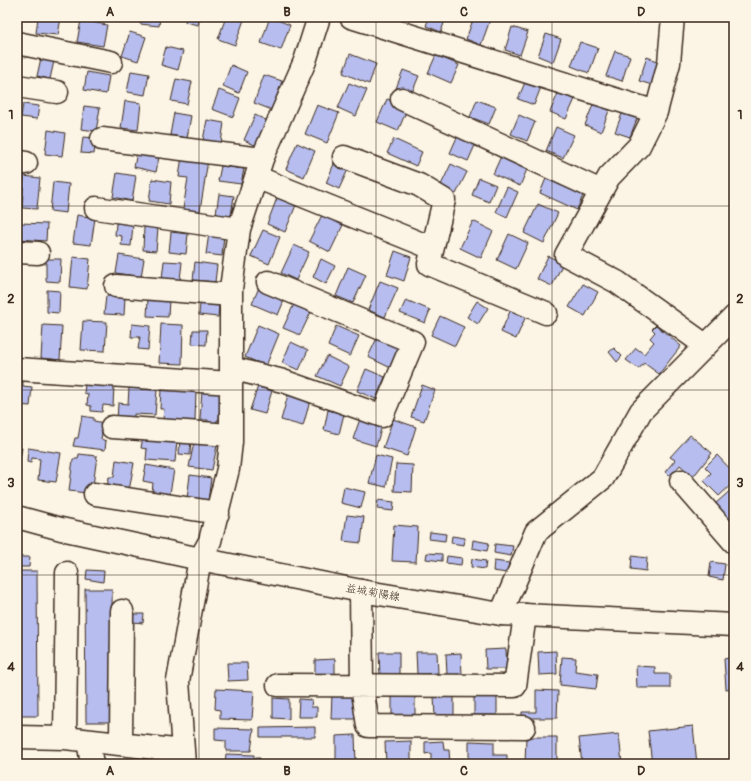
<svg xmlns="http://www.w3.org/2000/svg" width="751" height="781" font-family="Pangolin,'Klee One',sans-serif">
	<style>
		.building { fill: #b7bdef; stroke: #3b2a1e }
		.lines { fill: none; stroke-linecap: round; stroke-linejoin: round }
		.minor-casing { stroke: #3b2a1e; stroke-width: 25 }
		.major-casing { stroke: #3b2a1e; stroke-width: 25 }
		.minor { stroke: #fcf5e5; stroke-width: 22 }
		.major { stroke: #fcf5e5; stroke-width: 22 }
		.grid { fill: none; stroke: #3b2a1e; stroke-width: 1; stroke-opacity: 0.55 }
		.labels { text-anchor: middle; stroke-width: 3; stroke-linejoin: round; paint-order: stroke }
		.street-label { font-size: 11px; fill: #3b2a1e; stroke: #fcf5e5 }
		.neatline { fill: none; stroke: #3b2a1e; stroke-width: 1.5 }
		.grid-label { font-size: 13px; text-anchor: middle; font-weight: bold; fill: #3b2a1e }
	</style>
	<rect width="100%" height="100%" fill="#fcf5e5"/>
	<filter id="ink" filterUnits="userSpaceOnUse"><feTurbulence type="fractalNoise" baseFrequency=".025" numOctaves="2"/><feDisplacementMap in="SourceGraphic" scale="8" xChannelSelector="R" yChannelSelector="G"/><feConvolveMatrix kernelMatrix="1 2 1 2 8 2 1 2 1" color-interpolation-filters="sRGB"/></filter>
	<g filter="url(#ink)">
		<path class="building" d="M38 17H61L58 35 36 33Z
			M141 17H160L159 26 140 24Z
			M186 17H200L198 25 185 22Z
			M226 17H245L235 45 218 39Z
			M270 17 290 25 281 50 261 43Z
			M429 17H446L441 32 426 26Z
			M474 17H482L490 20 481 45 466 39Z
			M81 20 107 25 103 46 77 42Z
			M512 27 528 32 520 55 505 50Z
			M130 32 146 37 138 61 122 56Z
			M546 34 561 39 553 62 538 56Z
			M580 42 598 48 589 73 571 66Z
			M166 47 183 51 178 70 161 65Z
			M615 51 630 56 622 81 606 76Z
			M17 54 23 55 19 74H17Z
			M350 54 376 64 369 84 343 73Z
			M436 55 459 65 451 83 428 73Z
			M647 57 660 62 652 85 639 81Z
			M41 58 54 61 50 79 37 76Z
			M231 65 247 72 239 93 223 86Z
			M403 70 419 76 410 97 395 91Z
			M131 71 149 74 145 95 127 92Z
			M87 72 109 76 106 94 84 90Z
			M264 75 282 81 272 110 254 103Z
			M176 79 192 82 187 104 171 101Z
			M526 80 541 87 534 105 518 99Z
			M349 83 367 90 356 116 338 108Z
			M219 90 240 98 233 117 212 109Z
			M559 91 575 99 566 119 550 112Z
			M387 99 408 107 398 131 377 122Z
			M477 100 496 107 489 124 470 117Z
			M125 101 141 103 138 130 121 128Z
			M594 102 610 108 601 132 585 125Z
			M23 104 39 106 37 119 21 117Z
			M317 105 339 113 327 143 305 134Z
			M84 106 100 108 96 131 81 129Z
			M623 111 638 116 630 137 615 132Z
			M174 113 191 116 187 138 170 135Z
			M255 115 270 122 259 147 244 140Z
			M519 115 535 122 527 141 511 134Z
			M207 120 224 123 221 143 203 140Z
			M556 127 574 135 563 158 546 151Z
			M48 130 65 133 62 156 45 154Z
			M458 135 476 143 468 161 450 153Z
			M83 137 96 138 94 154 81 153Z
			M394 139 422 152 416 166 387 153Z
			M297 143 315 151 304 177 286 169Z
			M137 152 159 157 156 172 134 167Z
			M502 154 528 167 520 186 493 174Z
			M182 156 208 160 200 211 183 209 188 178 179 177Z
			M336 159 350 165 339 189 326 183Z
			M451 164 467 172 456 194 440 187Z
			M221 166 244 169 241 184 218 181Z
			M117 173 136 176 132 201 113 197Z
			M24 176 40 178 37 209 22 208Z
			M547 176 584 193 577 210 540 193Z
			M479 178 496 185 489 202 472 195Z
			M152 179 171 182 169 204 149 201Z
			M53 182 69 184 66 213 50 211Z
			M507 187 518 192 507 217 496 212Z
			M219 194 234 196 231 216 216 214Z
			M277 198 296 205 285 232 267 224Z
			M538 204 558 213 544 243 524 233Z
			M77 215 95 218 91 245 73 243Z
			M322 215 343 225 330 252 309 241Z
			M473 221 493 231 481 258 460 248Z
			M20 223 47 224 46 241 19 239Z
			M116 223 133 225 131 246 121 245 122 236 115 235Z
			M144 227 158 228 156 251 143 250Z
			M263 230 280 237 269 264 251 256Z
			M171 232 188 234 186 254 169 252Z
			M209 233 224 234 222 256 206 254Z
			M509 234 528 243 516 269 497 260Z
			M294 245 309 252 296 280 281 273Z
			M395 251 411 257 404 281 387 275Z
			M119 255 144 259 141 277 116 273Z
			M548 256 563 263 552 286 537 279Z
			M73 257 90 259 87 289 70 287Z
			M46 259H61L60 282 46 281Z
			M321 259 335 266 326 284 313 277Z
			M164 261 182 262 180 280 162 279Z
			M195 262 217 265 215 282 193 280Z
			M348 267 366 275 353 303 336 296Z
			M380 281 398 288 385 317 368 310Z
			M583 284 598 292 585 316 569 307Z
			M260 285 286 296 278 315 252 304Z
			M47 290 60 291 59 313 47 312Z
			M106 296 125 297 124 315 104 314Z
			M148 299 169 300 168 317 147 316Z
			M406 300 430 310 425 323 400 313Z
			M477 301 488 308 478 324 467 317Z
			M200 303 219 304 218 317 199 315Z
			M294 304 311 312 300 335 283 328Z
			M511 309 526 316 516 339 501 332Z
			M440 316 464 327 455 346 431 335Z
			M83 321 107 322 105 351 81 350Z
			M132 324 150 326 148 350 138 349 140 337H131Z
			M161 324 183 325 182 364 159 363Z
			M43 325 62 326 60 360 41 358Z
			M258 325 279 334 266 366 245 357Z
			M656 325 681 346 659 374 644 363 639 369 626 360 636 348 644 354 654 342 650 338 655 332 652 329Z
			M336 326 359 336 350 356 328 346Z
			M193 330H207L206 345 192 344Z
			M378 336 401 346 391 368 368 357Z
			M291 342 308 350 299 370 282 363Z
			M614 348 622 356 617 362 609 352Z
			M327 356 349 367 340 386 317 376Z
			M366 369 385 377 376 399 357 391Z
			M17 379H23V386L32 387 30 406 17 405Z
			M85 384 114 385 113 406 103 405 102 412 91 411V406L87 405 88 394 84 393Z
			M422 385 435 390 424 421 411 417Z
			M258 386 272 391 265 414 250 410Z
			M129 388 157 390 155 415 134 414V423L117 422 118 403 128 404Z
			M161 389 196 391 195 421H182V424L163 419 164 409H160Z
			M202 390 220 392 219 420H217V425H207L208 420H200Z
			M288 395 310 401 303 426 281 420Z
			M328 410 344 414 339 434 324 430Z
			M82 416 94 418V421L104 423 101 439 106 441 105 450 73 446 75 438H78Z
			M360 419 382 426 376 446 353 439Z
			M393 419 416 427 407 456 383 448Z
			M690 435 712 453 693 477 680 465 671 476 665 472 675 460 670 457Z
			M143 437 177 440 175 462 146 460 147 449 141 448Z
			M180 437 191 438 190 455 179 454Z
			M194 442 217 446 212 470 189 467Z
			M17 448H22L17 475Z
			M28 448 61 453 56 482 38 480 40 459 32 458 31 463 27 462Z
			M79 454 97 456 93 486 88 485 87 493 69 491 73 459H78Z
			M376 455 392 459 386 487 369 483Z
			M717 455 734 473V482L719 496 704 481 711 473 705 467Z
			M116 460 134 463 129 491 107 487 109 477H114Z
			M396 464 413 465 412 492 394 491Z
			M146 465 174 470 169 499 152 492 153 483 143 481Z
			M190 475 211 478 208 502 187 499Z
			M344 487 365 492 361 508 341 503Z
			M734 487V523L733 524 714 505Z
			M378 500 394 502 393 511 377 509Z
			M347 515 364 517 361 543 343 541Z
			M394 525 418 527 416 562 392 561Z
			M430 532 446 534 445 541 429 539Z
			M452 536 465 538 464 545 451 543Z
			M473 540 489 543 487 551 472 548Z
			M495 544 513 546 511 556 494 553Z
			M427 553 442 554V561L426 559Z
			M447 556 462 558 461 565 446 563Z
			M632 556 647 558 646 571 631 569Z
			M17 557H30L29 567H17Z
			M472 559 486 561 485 569 471 567Z
			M494 561 509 563 507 573 493 571Z
			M711 562 725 564 723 580 709 577Z
			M87 570 104 571 103 582 86 579Z
			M17 571H37L38 716H17Z
			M85 589H112L113 722H86Z
			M133 614H144L143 623 133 622Z
			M506 649 507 669H486L485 650Z
			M556 651 557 674 539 675 538 652Z
			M379 652H399V676L380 677Z
			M416 652H437L438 673 417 674Z
			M461 653 462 675H447L446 654Z
			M562 657 576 658 575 671 598 674 596 689 560 685Z
			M734 657V688L726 689 724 659Z
			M335 659V678H315V660Z
			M227 663H247L248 680 228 681Z
			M636 666 655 667V674H670V688H637Z
			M216 689 254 691 252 720 220 719V710L215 709Z
			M536 690 558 691 557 718H522V712H536Z
			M332 694 356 695 355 719H331Z
			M434 695H454V718L435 719Z
			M392 696H415V720H392Z
			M474 697H497V715H474Z
			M273 698 289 699V719L273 718Z
			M299 699 312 700 311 707H317V717H298Z
			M693 726 697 764H652L648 731Z
			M315 727V737H260V728Z
			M215 728 254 729 251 751H226V741L215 740Z
			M619 734 622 764H582L579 738Z
			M355 735 356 764H336V736Z
			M526 737H557V764H525Z
			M411 741V764H386L385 742Z
			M443 741 444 750H449L450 764H423L431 763V753L425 754V742Z
			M469 741 494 742V755H507V764H469Z
			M226 754 254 755V758H260V764H218L225 763Z"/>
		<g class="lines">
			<defs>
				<path id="minor" d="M351 17 656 112
					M673 17 669 63 656 112 639 146 609 177 566 255 617 282 705 345
					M17 43 111 62
					M17 86 57 92
					M402 99 601 191
					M102 139 262 159
					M344 157 419 185 444 200 429 264 546 313
					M17 161 26 163
					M256 177 432 248
					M96 208 239 229
					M17 252 38 253
					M116 286 231 295
					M231 368 283 381 382 416 413 342 268 282
					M17 369 231 383
					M112 427 231 435
					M681 481 734 542
					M95 494 218 513
					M361 591 362 685 368 726 524 727
					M501 614 536 532 603 478 641 411 734 317
					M278 685 515 686 525 615
					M17 737 65 738 183 751
					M65 738 67 573
					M88 741 92 764
					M121 744 122 611
					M184 764 178 681 200 559 210 541 228 469 231 442V289L239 229 262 159 305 61 319 17"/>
				<path id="major" d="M17 517 61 529 200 559 361 591 501 614 734 625"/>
			</defs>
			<use href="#minor" class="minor-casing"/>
			<use href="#major" class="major-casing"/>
			<use href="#minor" class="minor"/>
			<use href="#major" class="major"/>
		</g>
	</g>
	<path class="grid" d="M199 17V764M376 17V764M552 17V764M17 206H734M17 390H734M17 575H734"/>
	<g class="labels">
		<g class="street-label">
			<text transform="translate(373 592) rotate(10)" y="4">益城菊陽線</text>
		</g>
	</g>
	<rect width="751" height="781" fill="none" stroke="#fcf5e5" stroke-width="44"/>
	<rect x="22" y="22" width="707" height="737" class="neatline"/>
	<g class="grid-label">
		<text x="110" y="16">A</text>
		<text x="287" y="16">B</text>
		<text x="464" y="16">C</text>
		<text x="641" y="16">D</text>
		<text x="11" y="119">1</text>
		<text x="740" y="119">1</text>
		<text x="11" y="303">2</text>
		<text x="740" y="303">2</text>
		<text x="11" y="487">3</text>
		<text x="740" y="487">3</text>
		<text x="11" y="671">4</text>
		<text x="740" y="671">4</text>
		<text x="110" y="775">A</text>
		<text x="287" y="775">B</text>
		<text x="464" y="775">C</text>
		<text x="641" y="775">D</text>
	</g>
</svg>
